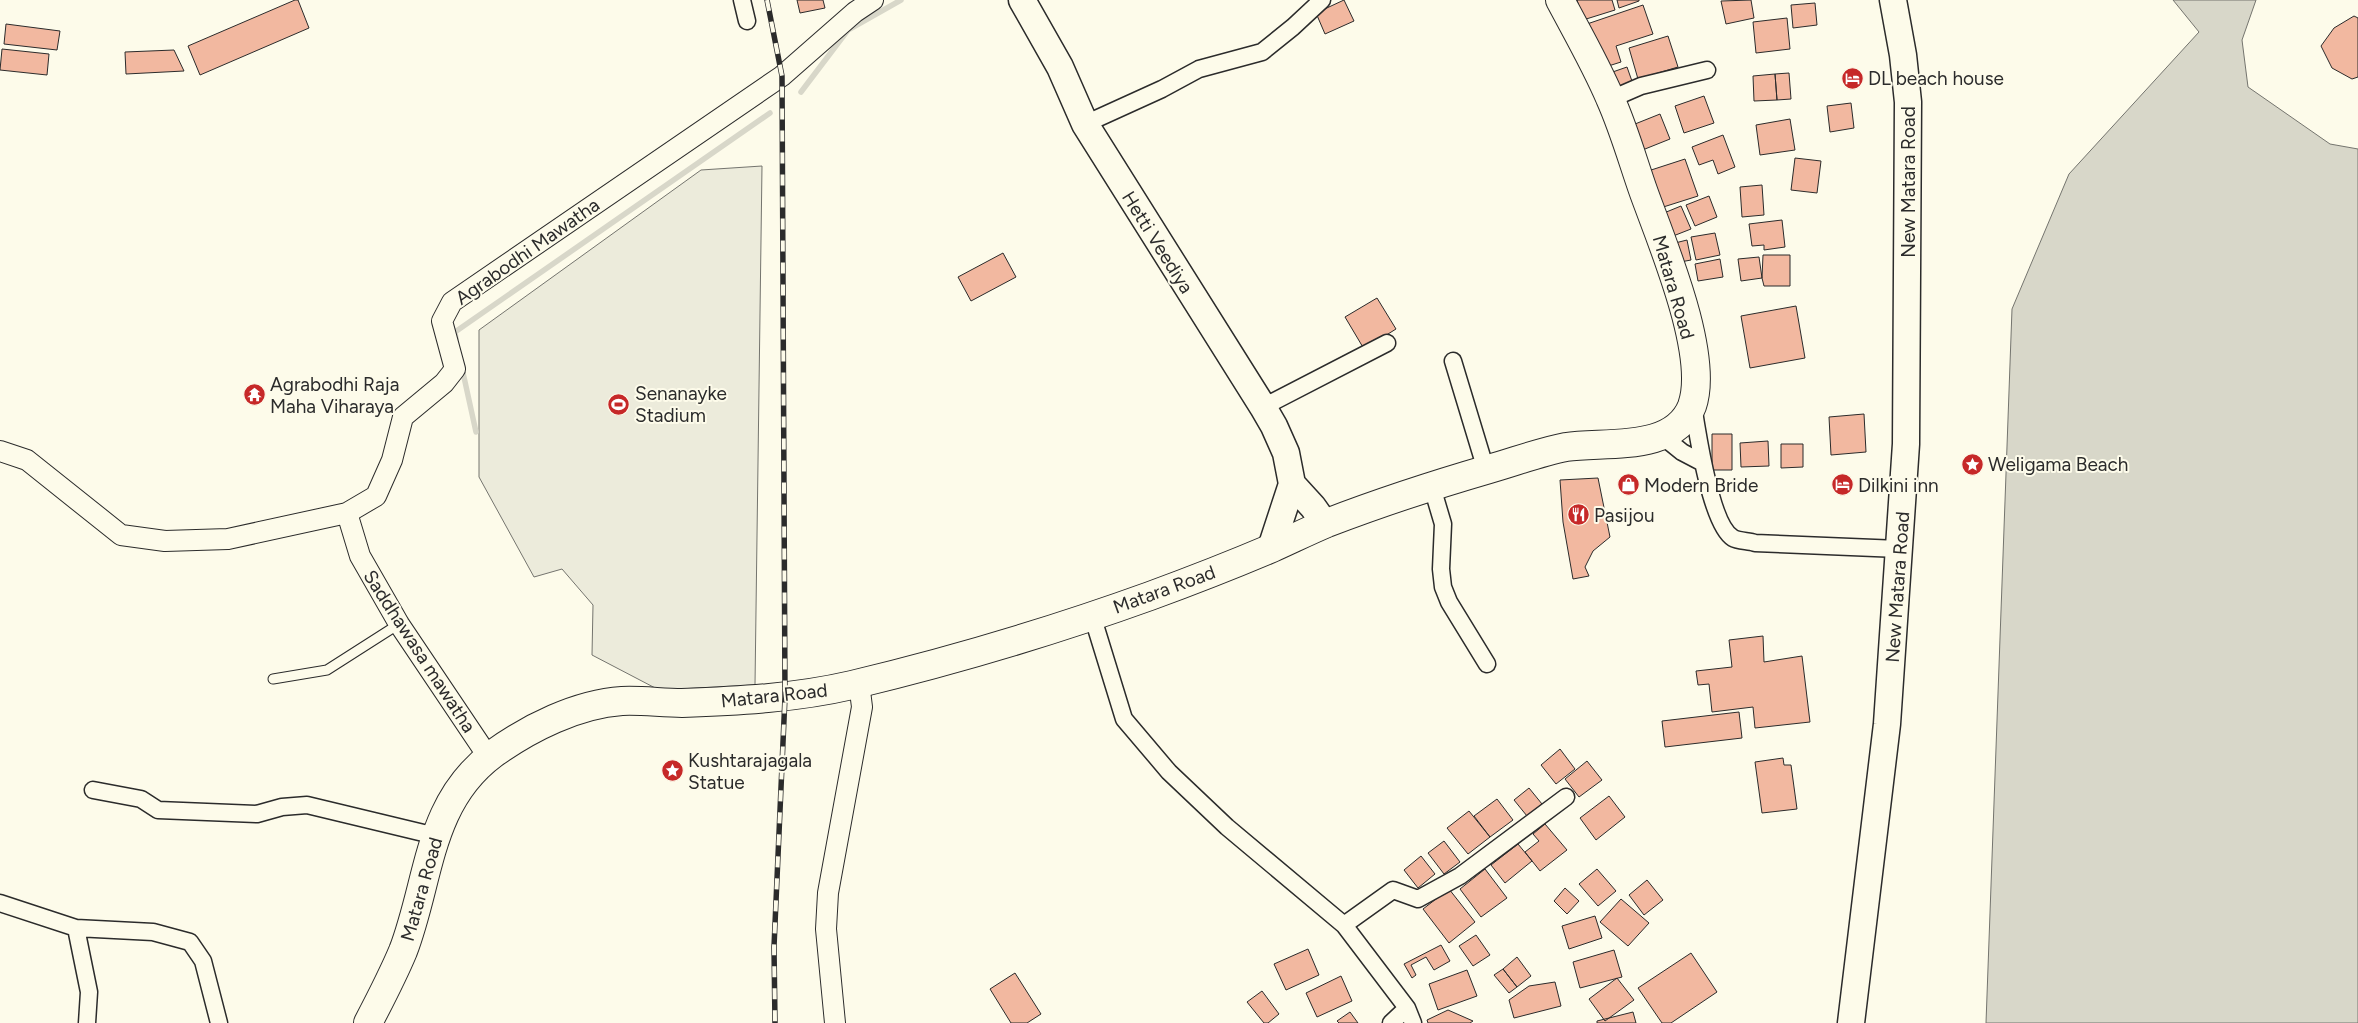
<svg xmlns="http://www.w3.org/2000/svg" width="2358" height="1023" font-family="Figtree,sans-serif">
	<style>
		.green { fill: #ecebdb; stroke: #74746e }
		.water { fill: #d8d7c9; stroke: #74746e }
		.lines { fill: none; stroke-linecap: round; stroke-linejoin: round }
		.stream { stroke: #d8d7c9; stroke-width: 5.5 }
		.building { fill: #f2b8a0; stroke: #2b2b2b }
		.service-casing { stroke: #2b2b2b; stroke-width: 11 }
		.minor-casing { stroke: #2b2b2b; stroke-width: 19 }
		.tertiary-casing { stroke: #2b2b2b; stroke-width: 22 }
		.primary-casing { stroke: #2b2b2b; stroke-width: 29 }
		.trunk-casing { stroke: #2b2b2b; stroke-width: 30 }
		.service { stroke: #fdfbea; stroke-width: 9 }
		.minor { stroke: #fdfbea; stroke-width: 16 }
		.tertiary { stroke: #fdfbea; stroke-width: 20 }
		.primary { stroke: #fdfbea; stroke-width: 26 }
		.trunk { stroke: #fdfbea; stroke-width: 28 }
		.rail-casing { stroke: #2b2b2b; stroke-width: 5.5 }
		.rail { stroke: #fdfbea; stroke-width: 4; stroke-dasharray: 11; stroke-linecap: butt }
		.labels { text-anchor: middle; stroke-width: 4; stroke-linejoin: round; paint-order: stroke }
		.poi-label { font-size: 19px; fill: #2b2b2b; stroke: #fdfbea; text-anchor: start }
		.street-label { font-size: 19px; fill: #2b2b2b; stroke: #fdfbea }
	</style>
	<rect width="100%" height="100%" fill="#fdfbea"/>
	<path class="green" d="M762 166 755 685 659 690 592 655 593 605 562 569 534 577 479 477V330L701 170Z"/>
	<path class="water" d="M2173 0H2256L2242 40 2248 87 2330 144 2358 149V1023H1986L2012 309 2069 174 2199 32Z"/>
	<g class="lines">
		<path class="stream" d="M801 92 848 30 901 0
			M456 339 455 332 770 113
			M462 368 476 432"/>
	</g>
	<path class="building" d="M295 0H298L309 28 200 75 188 46Z
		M797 0H823L825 8 800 13Z
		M1344 0 1354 21 1325 34 1316 13Z
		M1577 0H1612L1615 10 1583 20Z
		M1617 0H1639V1L1619 8Z
		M1751 0 1754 18 1726 24 1721 1Z
		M1815 3 1817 25 1793 28 1791 5Z
		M1643 5 1653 34 1616 46 1621 62 1602 68 1587 24Z
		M2354 16 2358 18V77L2352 79 2332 68 2321 46 2334 28Z
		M1787 18 1790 49 1756 53 1753 22Z
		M6 24 60 31 57 50 4 44Z
		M1668 36 1678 67 1638 79 1629 48Z
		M2 49 49 54 47 75 0 70Z
		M174 50 184 71 126 74 125 52Z
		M1627 67 1633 84 1609 92 1604 75Z
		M1789 73 1791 99 1777 100 1775 74Z
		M1775 74 1777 100 1754 101 1753 76Z
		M1704 96 1714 123 1684 133 1675 106Z
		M1851 103 1854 128 1830 132 1827 106Z
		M1660 114 1670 139 1635 153 1625 128Z
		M1790 119 1795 150 1760 155 1756 125Z
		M1723 135 1735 167 1718 174 1713 160 1699 165 1692 147Z
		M1795 158 1821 161 1817 193 1791 190Z
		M1685 159 1698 196 1657 209 1645 172Z
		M1762 185 1764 215 1742 217 1740 187Z
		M1709 196 1717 217 1695 226 1686 205Z
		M1681 206 1691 229 1668 238 1659 215Z
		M1782 220 1785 247 1764 250V245L1752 246 1749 224Z
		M1715 233 1720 255 1696 260 1691 237Z
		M1687 240 1691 260 1675 263 1671 244Z
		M1003 253 1016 277 971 301 958 277Z
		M1763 255H1790V286H1764L1762 278Z
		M1759 257 1762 278 1741 281 1738 259Z
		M1720 259 1723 277 1698 281 1695 264Z
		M1377 298 1396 329 1364 349 1345 317Z
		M1796 306 1805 358 1750 368 1741 316Z
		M1864 414 1866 452 1831 455 1829 417Z
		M1712 434H1732V470H1712Z
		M1768 441 1769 466 1741 467 1740 443Z
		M1781 444H1803V467L1781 468Z
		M1598 478 1610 537 1593 551 1585 567 1589 576 1573 579 1563 522 1560 480Z
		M1763 636 1764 662 1802 656 1810 722 1755 728 1753 707 1712 712 1709 684 1698 685 1696 671 1732 667 1729 640Z
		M1739 712 1742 738 1665 747 1662 721Z
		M1560 749 1575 769 1556 784 1541 765Z
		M1783 758 1784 765H1791L1797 809 1762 813 1755 762Z
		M1587 761 1602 780 1579 797 1565 779Z
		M1529 788 1542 804 1527 816 1514 800Z
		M1609 796 1625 817 1596 840 1580 818Z
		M1497 799 1513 820 1490 837 1474 816Z
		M1469 811 1490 837 1468 854 1447 828Z
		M1545 824 1567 850 1540 871 1525 852 1539 841 1533 834Z
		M1444 841 1460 862 1444 874 1428 853Z
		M1518 844 1532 861 1505 883 1491 865Z
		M1421 856 1435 874 1418 888 1404 870Z
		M1485 869 1507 898 1481 917 1460 889Z
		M1597 869 1616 891 1598 906 1579 884Z
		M1647 880 1663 900 1644 915 1629 895Z
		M1565 888 1579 901 1567 914 1554 901Z
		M1449 889 1475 922 1449 943 1423 909Z
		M1621 899 1649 923 1628 946 1600 922Z
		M1595 916 1602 938 1569 949 1562 926Z
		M1476 935 1490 955 1473 966 1459 946Z
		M1441 945 1450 961 1434 970 1426 957 1411 965 1416 975 1412 978 1404 964Z
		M1308 949 1319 975 1286 990 1274 964Z
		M1614 950 1622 977 1580 988 1573 962Z
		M1691 953 1717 992 1671 1023H1662L1638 988Z
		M1517 957 1531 976 1517 987 1503 969Z
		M1503 969 1517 987 1509 993 1494 975Z
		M1467 970 1477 996 1438 1010 1429 984Z
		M1015 973 1041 1014 1027 1023H1011L990 989Z
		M1341 976 1352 1001 1317 1017 1306 993Z
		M1617 978 1634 1000 1605 1021 1589 999Z
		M1555 982 1561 1006 1514 1018 1509 1000 1529 986Z
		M1262 991 1279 1014 1268 1023H1264L1247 1002Z
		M1448 1010 1473 1021 1470 1023H1428L1427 1020Z
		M1350 1012 1358 1023H1339L1337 1021Z
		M1633 1012 1636 1023H1597V1021Z"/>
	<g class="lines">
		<defs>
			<path id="service" d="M273 679 327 670 399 624"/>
			<path id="minor" d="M742 0 747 21
				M1611 99 1641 86 1707 70
				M1085 124 1162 89 1199 69 1262 52 1293 27 1322 0
				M1453 361 1486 470
				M1693 405C1697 431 1711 525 1733 538 1738 541 1749 541 1755 543L1899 549
				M1263 407 1387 343
				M1661 435 1682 452 1703 463
				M1432 487 1443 524 1441 569 1443 587 1449 602 1487 664
				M1092 615 1124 719 1169 772 1227 827 1344 925 1407 1008 1413 1023
				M93 790 141 799 158 810 257 814 282 807 307 805 436 836
				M0 903 76 928 153 932 190 942 203 961 219 1023
				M1344 925 1393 890 1418 899 1460 876 1566 797
				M76 928 89 992 87 1023
				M1391 1023 1407 1008"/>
			<path id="tertiary" d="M0 451 27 460 121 535 165 541 228 539 347 513 376 496 392 460 403 417 444 383 455 369 442 321 452 302 782 76 855 12 873 0
				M347 513 360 556 399 624 489 758
				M835 1023 826 929 828 893 862 707 859 683"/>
			<path id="primary" d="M1022 0 1060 67 1085 124 1263 407 1274 426 1286 453 1292 484 1271 548
				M1292 484 1313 507 1325 524
				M1851 1023 1887 724 1906 444 1908 102 1903 55 1893 0"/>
			<path id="trunk" d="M368 1023C380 1000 393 975 403 951 430 881 427 803 493 754 529 728 577 704 622 701 642 700 662 703 682 703 739 701 796 698 852 685 952 661 1053 631 1150 596 1191 581 1232 565 1272 548 1290 540 1308 531 1327 523 1379 503 1434 485 1489 469 1514 462 1540 452 1566 447 1605 441 1674 453 1692 406 1710 355 1662 243 1644 193 1633 162 1624 129 1610 98 1596 65 1577 32 1560 0"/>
		</defs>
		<use href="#service" class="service-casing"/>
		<use href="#minor" class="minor-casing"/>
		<use href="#tertiary" class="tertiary-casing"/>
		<use href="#primary" class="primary-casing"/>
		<use href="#trunk" class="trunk-casing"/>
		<use href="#service" class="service"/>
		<use href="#minor" class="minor"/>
		<use href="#tertiary" class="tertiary"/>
		<use href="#primary" class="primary"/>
		<use href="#trunk" class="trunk"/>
		<defs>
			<path id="rail" d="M767 0 782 76 785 697 774 947 775 1023"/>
		</defs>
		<use href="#rail" class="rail-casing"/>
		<use href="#rail" class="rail"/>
	</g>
	<defs>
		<symbol id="hotel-disc" viewBox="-11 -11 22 22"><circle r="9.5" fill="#c62828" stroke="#fdfbea"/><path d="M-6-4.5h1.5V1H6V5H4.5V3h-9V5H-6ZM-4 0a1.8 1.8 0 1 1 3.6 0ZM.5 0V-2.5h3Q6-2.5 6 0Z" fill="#fff"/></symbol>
		<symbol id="temple-disc" viewBox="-11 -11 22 22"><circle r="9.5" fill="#c62828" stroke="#fdfbea"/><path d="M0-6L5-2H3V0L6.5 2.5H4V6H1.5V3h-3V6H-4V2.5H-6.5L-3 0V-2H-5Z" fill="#fff"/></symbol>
		<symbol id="stadium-disc" viewBox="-11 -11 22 22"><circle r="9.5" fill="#c62828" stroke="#fdfbea"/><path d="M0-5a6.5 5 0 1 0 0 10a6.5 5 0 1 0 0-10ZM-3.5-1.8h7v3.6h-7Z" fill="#fff"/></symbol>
		<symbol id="sight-disc" viewBox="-11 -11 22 22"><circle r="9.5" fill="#c62828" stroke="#fdfbea"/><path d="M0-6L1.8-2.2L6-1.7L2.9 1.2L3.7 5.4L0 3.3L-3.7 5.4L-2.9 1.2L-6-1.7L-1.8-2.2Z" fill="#fff"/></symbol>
		<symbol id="shop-disc" viewBox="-11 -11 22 22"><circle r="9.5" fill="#c62828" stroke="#fdfbea"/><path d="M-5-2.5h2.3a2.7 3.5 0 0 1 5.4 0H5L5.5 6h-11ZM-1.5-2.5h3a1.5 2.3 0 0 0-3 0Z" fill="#fff"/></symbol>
		<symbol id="restaurant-disc" viewBox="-11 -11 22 22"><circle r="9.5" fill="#c62828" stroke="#fdfbea"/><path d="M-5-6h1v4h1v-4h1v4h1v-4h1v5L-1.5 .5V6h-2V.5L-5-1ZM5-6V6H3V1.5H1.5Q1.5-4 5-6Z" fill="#fff"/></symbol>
	</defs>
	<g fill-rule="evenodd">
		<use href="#hotel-disc" x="1840" y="66" width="25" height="25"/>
		<use href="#temple-disc" x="242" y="382" width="25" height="25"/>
		<use href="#stadium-disc" x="606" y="392" width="25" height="25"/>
		<use href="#sight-disc" x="1960" y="452" width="25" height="25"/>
		<use href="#shop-disc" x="1616" y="472" width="25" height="25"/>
		<use href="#hotel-disc" x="1830" y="472" width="25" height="25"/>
		<use href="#restaurant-disc" x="1566" y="502" width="25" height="25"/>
		<use href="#sight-disc" x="660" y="758" width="25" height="25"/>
	</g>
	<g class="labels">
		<g class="poi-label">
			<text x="1868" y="85">DL beach house</text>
			<text x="270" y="391">Agrabodhi Raja<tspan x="270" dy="22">Maha Viharaya</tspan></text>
			<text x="635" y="400">Senanayke<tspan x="635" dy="22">Stadium</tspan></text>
			<text x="1988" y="471">Weligama Beach</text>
			<text x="1644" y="492">Modern Bride</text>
			<text x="1858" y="492">Dilkini inn</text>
			<text x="1594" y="522">Pasijou</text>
			<text x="688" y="767">Kushtarajagala<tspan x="688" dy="22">Statue</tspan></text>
		</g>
		<g class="street-label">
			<text transform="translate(1908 182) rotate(-90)" y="7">New Matara Road</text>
			<text transform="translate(1158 242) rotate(58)" y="7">Hetti Veediya</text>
			<text transform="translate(527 251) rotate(-35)" y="7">Agrabodhi Mawatha</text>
			<text transform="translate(1674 287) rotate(74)" y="7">Matara Road</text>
			<text transform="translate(1897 587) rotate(-86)" y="7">New Matara Road</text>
			<text transform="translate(1164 589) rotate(-20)" y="7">Matara Road</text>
			<text transform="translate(420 651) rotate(57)" y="7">Saddhawasa mawatha</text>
			<text transform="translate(774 695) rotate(-6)" y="7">Matara Road</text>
			<text transform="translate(421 889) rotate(-74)" y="7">Matara Road</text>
		</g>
	</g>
</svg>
